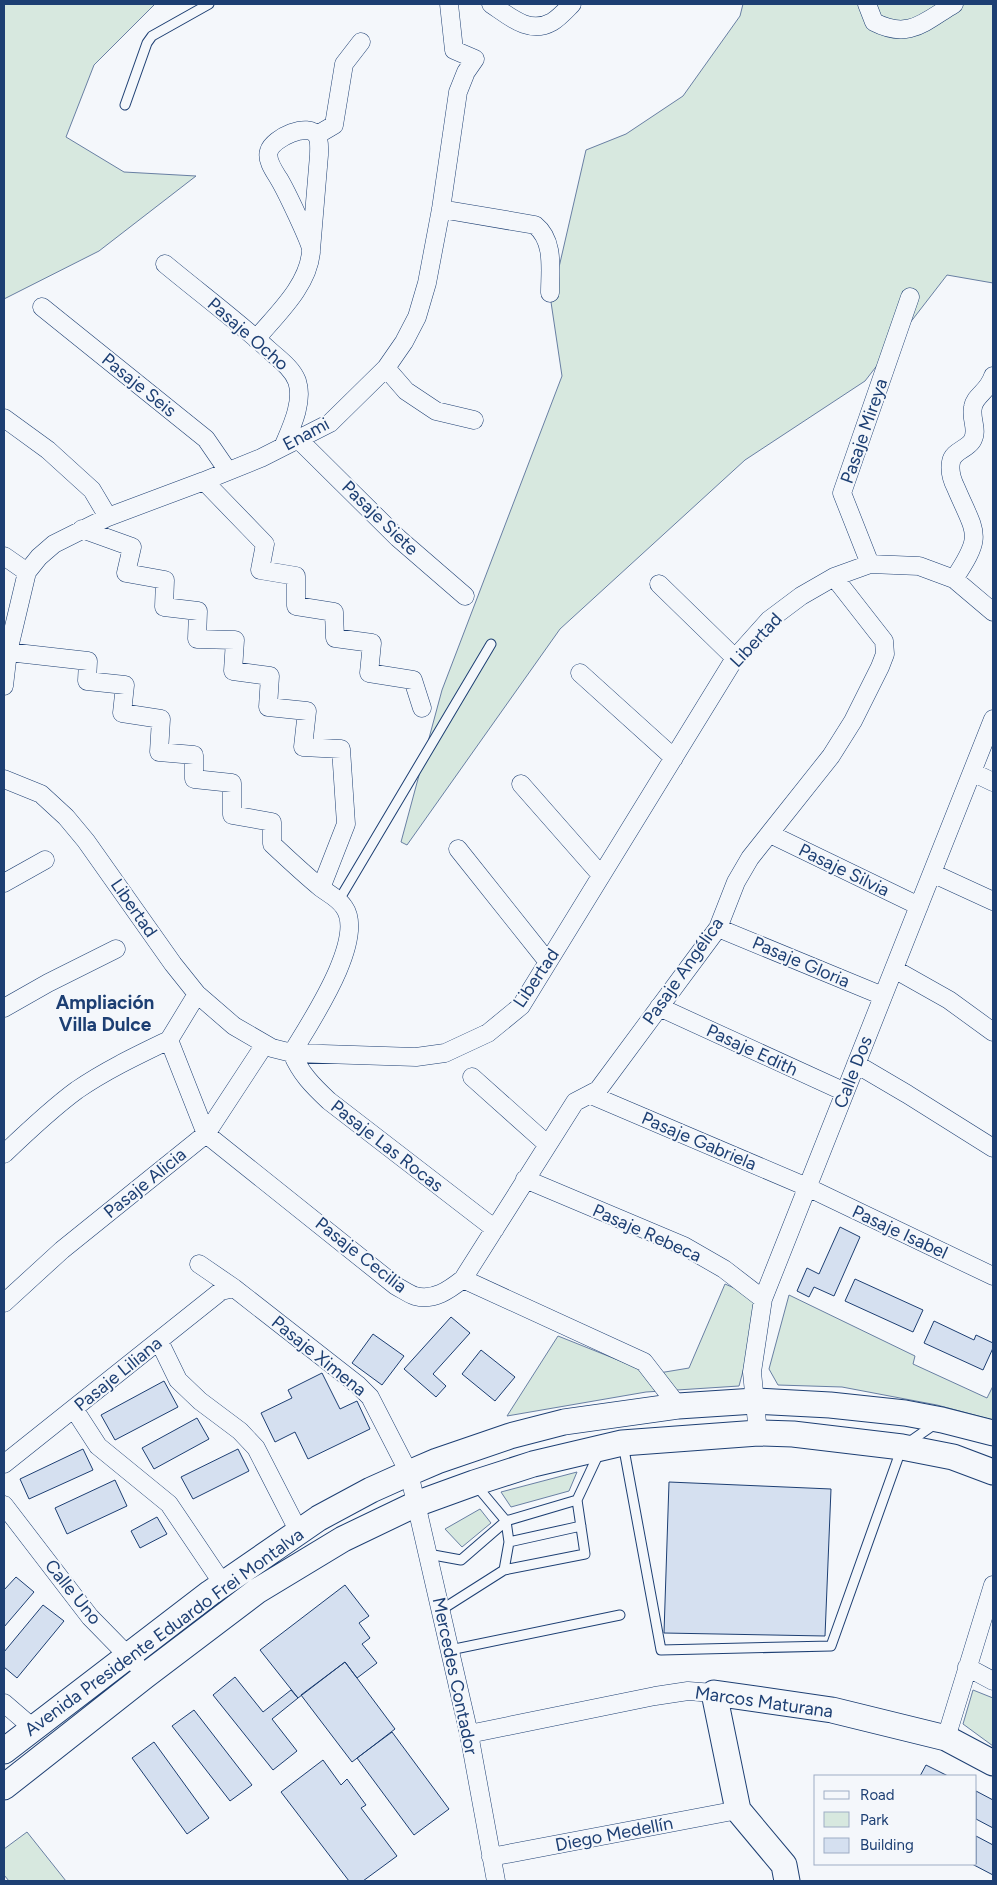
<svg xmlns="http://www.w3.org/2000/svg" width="997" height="1885" font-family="Figtree,sans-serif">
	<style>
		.green { fill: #d7e8df; stroke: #687fa3 }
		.building { fill: #d5e0f0; stroke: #1d3f73 }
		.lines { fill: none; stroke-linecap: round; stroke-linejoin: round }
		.lane-casing { stroke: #1d3f73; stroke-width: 11 }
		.street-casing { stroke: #1d3f73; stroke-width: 19 }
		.secondary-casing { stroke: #1d3f73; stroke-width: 27 }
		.lane { stroke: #f4f7fb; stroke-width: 9 }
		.street { stroke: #f4f7fb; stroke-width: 18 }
		.secondary { stroke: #f4f7fb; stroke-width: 25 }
		.labels { text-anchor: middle; stroke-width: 4; stroke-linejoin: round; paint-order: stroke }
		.street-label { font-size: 18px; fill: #1d3f73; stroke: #f4f7fb }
		.neighbourhood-label { font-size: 19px; font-weight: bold; fill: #1d3f73; stroke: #f4f7fb }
	</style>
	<rect width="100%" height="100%" fill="#f4f7fb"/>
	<path class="green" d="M4 4H155L94 65 66 137 124 172 196 176 99 251 4 299Z
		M743 4H993V283L947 275 865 381 745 460 560 629 407 845 401 842 442 690 562 376 551 302 586 150 626 134 683 96 740 16Z
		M725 1284 762 1300 739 1386 646 1392 507 1416 558 1336 653 1374 689 1368Z
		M789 1295 915 1356 913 1364 987 1398 993 1386V1420L937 1405 842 1387 778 1385 769 1369Z
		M577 1472 569 1491 511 1507 501 1492Z
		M480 1509 491 1523 462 1547 445 1529Z
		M973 1690 993 1698V1746L963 1724Z
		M27 1832 66 1881H9L4 1875V1849Z"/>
	<path class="building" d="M840 1227 860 1237 834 1296 814 1287 809 1297 797 1291 807 1268 819 1274Z
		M855 1279 923 1310 913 1332 845 1301Z
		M451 1317 470 1333 433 1374 446 1386 436 1397 404 1369Z
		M934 1321 974 1340 976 1335 993 1343V1348L983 1370 924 1343Z
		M373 1334 404 1356 382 1385 352 1363Z
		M481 1350 515 1377 495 1401 462 1374Z
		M322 1373 340 1409 357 1401 370 1429 308 1459 295 1432 275 1442 261 1413 292 1398 288 1390Z
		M164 1381 178 1407 115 1440 101 1415Z
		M197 1418 209 1439 154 1469 142 1448Z
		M83 1449 93 1470 29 1499 20 1479Z
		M238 1449 249 1471 193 1499 181 1477Z
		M115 1480 127 1506 67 1534 55 1508Z
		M669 1482 831 1489 825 1636 664 1633Z
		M157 1517 167 1534 140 1548 131 1531Z
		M16 1577 34 1592 4 1627V1590Z
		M345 1585 369 1616 359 1623 370 1638 362 1644 377 1663 357 1678 345 1662 298 1698 260 1650Z
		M43 1605 64 1621 17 1678 4 1667V1652Z
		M345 1662 395 1729 352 1762 301 1695Z
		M235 1677 263 1712 291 1690 298 1698 272 1719 297 1751 273 1770 213 1695Z
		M194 1710 252 1785 230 1801 172 1726Z
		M392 1732 449 1809 414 1835 357 1758Z
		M154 1742 209 1818 187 1834 132 1758Z
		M323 1760 341 1785 347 1779 366 1805 361 1808 397 1856 363 1881H349L281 1792Z
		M926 1765 948 1776H920Z
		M976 1791 993 1800V1828L976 1819Z
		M976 1836 993 1845V1875L972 1864H976Z"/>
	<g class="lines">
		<defs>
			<path id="lane" d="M125 105 147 43 152 36 209 4
				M339 900 491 644
				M623 1444 661 1650 831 1646 902 1447 935 1424
				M475 1484 506 1521 577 1500 599 1453
				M506 1521 509 1542 581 1526
				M428 1554 461 1560 506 1521
				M504 1570 509 1542
				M441 1610 504 1570 585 1554 577 1500
				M450 1650 620 1615"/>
			<path id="street" d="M491 4C509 16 529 35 552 22 559 18 566 10 572 4
				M867 4 874 22C909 40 924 22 954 4
				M317 135 334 125 344 64 361 42
				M441 209 535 225C555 241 550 270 550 293
				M165 264C200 293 236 320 269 350 279 359 292 368 297 381 304 402 291 428 283 447
				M42 307 206 439 228 471
				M256 339C277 314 308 286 311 252 312 244 285 189 279 179 274 171 266 160 269 151 273 138 309 121 317 136 320 141 319 149 319 155L311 250
				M386 368 406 391 436 411 474 420
				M4 418 48 450 92 490 108 517
				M297 438 398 538 465 596
				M204 481 265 544 260 570 296 576V606L334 612 335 638 372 643 369 673 413 680 422 708
				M82 529 132 547 126 573 165 580 164 607 198 611 197 639 235 640 233 671 270 676 268 707 307 711 303 747 341 749 346 824 321 888
				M4 556 27 572
				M870 564 842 493 910 297
				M954 579C984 534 976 535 956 488 952 480 949 472 951 462 953 451 966 450 972 441 979 430 970 419 973 407 975 395 988 392 993 376
				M659 584 735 658
				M8 652 88 661 87 681 125 685 122 713 161 719 159 752 194 755V779L232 783V815L272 822V844C288 859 304 874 321 888 329 894 338 898 344 907 367 939 309 1024 292 1053 300 1073 313 1086 329 1101L495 1229
				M580 673 674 758
				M4 686 8 652 27 572 39 557 54 544 108 517 204 481 261 458 330 423 386 368 404 342 417 317 427 283 441 209 458 92 466 72 475 59 454 50 449 4
				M972 772 993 782
				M4 779 41 794 66 817 86 841 173 964 197 994 234 1026 272 1048 292 1053 416 1057 445 1053 488 1033 521 1006 735 658 769 620 801 596 834 577 870 564 919 566 954 579 993 612
				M521 784 601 875
				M770 834 919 906
				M458 849 548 962
				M932 873 993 901
				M4 883 45 860
				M718 928 883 996
				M894 969 949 1000 993 1032
				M659 1007 845 1092
				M4 1008 48 983 116 949
				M169 1040 197 994
				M856 1064 907 1094 993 1148
				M472 1077 547 1144
				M591 1095 807 1187 993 1276
				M4 1154C27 1132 51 1109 77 1090 106 1070 138 1055 169 1040L206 1134 396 1286C402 1289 409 1294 415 1296 434 1301 449 1290 463 1279L575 1102 598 1090 718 928 736 882 750 858 831 756 853 721 880 667 885 654 884 641 834 577
				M525 1179 684 1246 724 1269 763 1299
				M199 1264 234 1288 358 1385 370 1397 409 1473 469 1734 496 1881
				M463 1279 644 1362 678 1406
				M4 1303 62 1250 206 1134 265 1044
				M159 1341 178 1380 200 1401 240 1431 256 1448 299 1532
				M74 1409 98 1446 169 1504 223 1584
				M758 1433 752 1372 763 1299 993 719
				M4 1464 221 1291 234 1288
				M4 1505 90 1617 136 1664
				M967 1667 993 1681
				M4 1703 33 1728
				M469 1734 655 1696 688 1691 714 1693
				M946 1738 993 1585
				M491 1857 738 1810"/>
			<path id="secondary" d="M4 1751 210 1593 319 1518 371 1490 409 1473 437 1461 510 1436 564 1422 678 1406 755 1401 830 1405 905 1413 942 1420 993 1433
				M4 1787 145 1676 257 1591 343 1539 416 1504 474 1483 533 1464 622 1443 758 1433 793 1434 902 1447 953 1457 993 1472
				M787 1881 784 1865 738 1810 714 1693 832 1710 946 1738 993 1763"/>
		</defs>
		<use href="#lane" class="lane-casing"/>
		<use href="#street" class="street-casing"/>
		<use href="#secondary" class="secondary-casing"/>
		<use href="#lane" class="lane"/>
		<use href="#street" class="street"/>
		<use href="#secondary" class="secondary"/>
	</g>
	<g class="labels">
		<g class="street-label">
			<text transform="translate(248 334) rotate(41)" y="6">Pasaje Ocho</text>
			<text transform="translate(139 385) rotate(39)" y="6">Pasaje Seis</text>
			<text transform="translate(864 431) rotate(-71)" y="6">Pasaje Mireya</text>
			<text transform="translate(306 434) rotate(-28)" y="6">Enami</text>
			<text transform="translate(380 518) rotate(44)" y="6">Pasaje Siete</text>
			<text transform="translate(756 640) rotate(-47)" y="6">Libertad</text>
			<text transform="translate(844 870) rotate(26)" y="6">Pasaje Silvia</text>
			<text transform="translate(134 908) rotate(55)" y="6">Libertad</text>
			<text transform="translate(801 962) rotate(23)" y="6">Pasaje Gloria</text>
			<text transform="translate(683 971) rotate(-55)" y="6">Pasaje Angélica</text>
			<text transform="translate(536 978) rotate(-56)" y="6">Libertad</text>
			<text transform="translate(752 1050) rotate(25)" y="6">Pasaje Edith</text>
			<text transform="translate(853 1072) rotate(-69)" y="6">Calle Dos</text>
			<text transform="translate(699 1141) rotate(23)" y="6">Pasaje Gabriela</text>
			<text transform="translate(387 1146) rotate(38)" y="6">Pasaje Las Rocas</text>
			<text transform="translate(145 1183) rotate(-39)" y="6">Pasaje Alicia</text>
			<text transform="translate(900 1232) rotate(25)" y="6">Pasaje Isabel</text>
			<text transform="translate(647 1233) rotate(24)" y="6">Pasaje Rebeca</text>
			<text transform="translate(361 1255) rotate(38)" y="6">Pasaje Cecilia</text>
			<text transform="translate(319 1356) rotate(39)" y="6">Pasaje Ximena</text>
			<text transform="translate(118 1374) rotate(-39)" y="6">Pasaje Liliana</text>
			<text transform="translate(73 1592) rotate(51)" y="6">Calle Uno</text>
			<text transform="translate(164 1632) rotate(-36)" y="6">Avenida Presidente Eduardo Frei Montalva</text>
			<text transform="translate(455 1676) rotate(78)" y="6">Mercedes Contador</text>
			<text transform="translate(764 1702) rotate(8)" y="6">Marcos Maturana</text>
			<text transform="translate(614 1834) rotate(-11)" y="6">Diego Medellín</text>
		</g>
		<g class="neighbourhood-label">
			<text x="105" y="1009">Ampliación<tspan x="105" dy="22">Villa Dulce</tspan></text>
		</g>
	</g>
	<rect width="997" height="1885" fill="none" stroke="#1d3f73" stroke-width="10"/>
	<rect x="814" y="1775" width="162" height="90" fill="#f4f7fb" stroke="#9eadc5"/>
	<rect x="824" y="1791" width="25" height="8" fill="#f4f7fb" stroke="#9eadc5"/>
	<text x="860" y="1800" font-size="15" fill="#1d3f73">Road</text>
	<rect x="824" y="1812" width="25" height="15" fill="#d7e8df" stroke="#9eadc5"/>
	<text x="860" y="1825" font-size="15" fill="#1d3f73">Park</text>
	<rect x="824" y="1838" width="25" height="15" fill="#d5e0f0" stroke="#9eadc5"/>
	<text x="860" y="1850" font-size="15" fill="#1d3f73">Building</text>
</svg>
